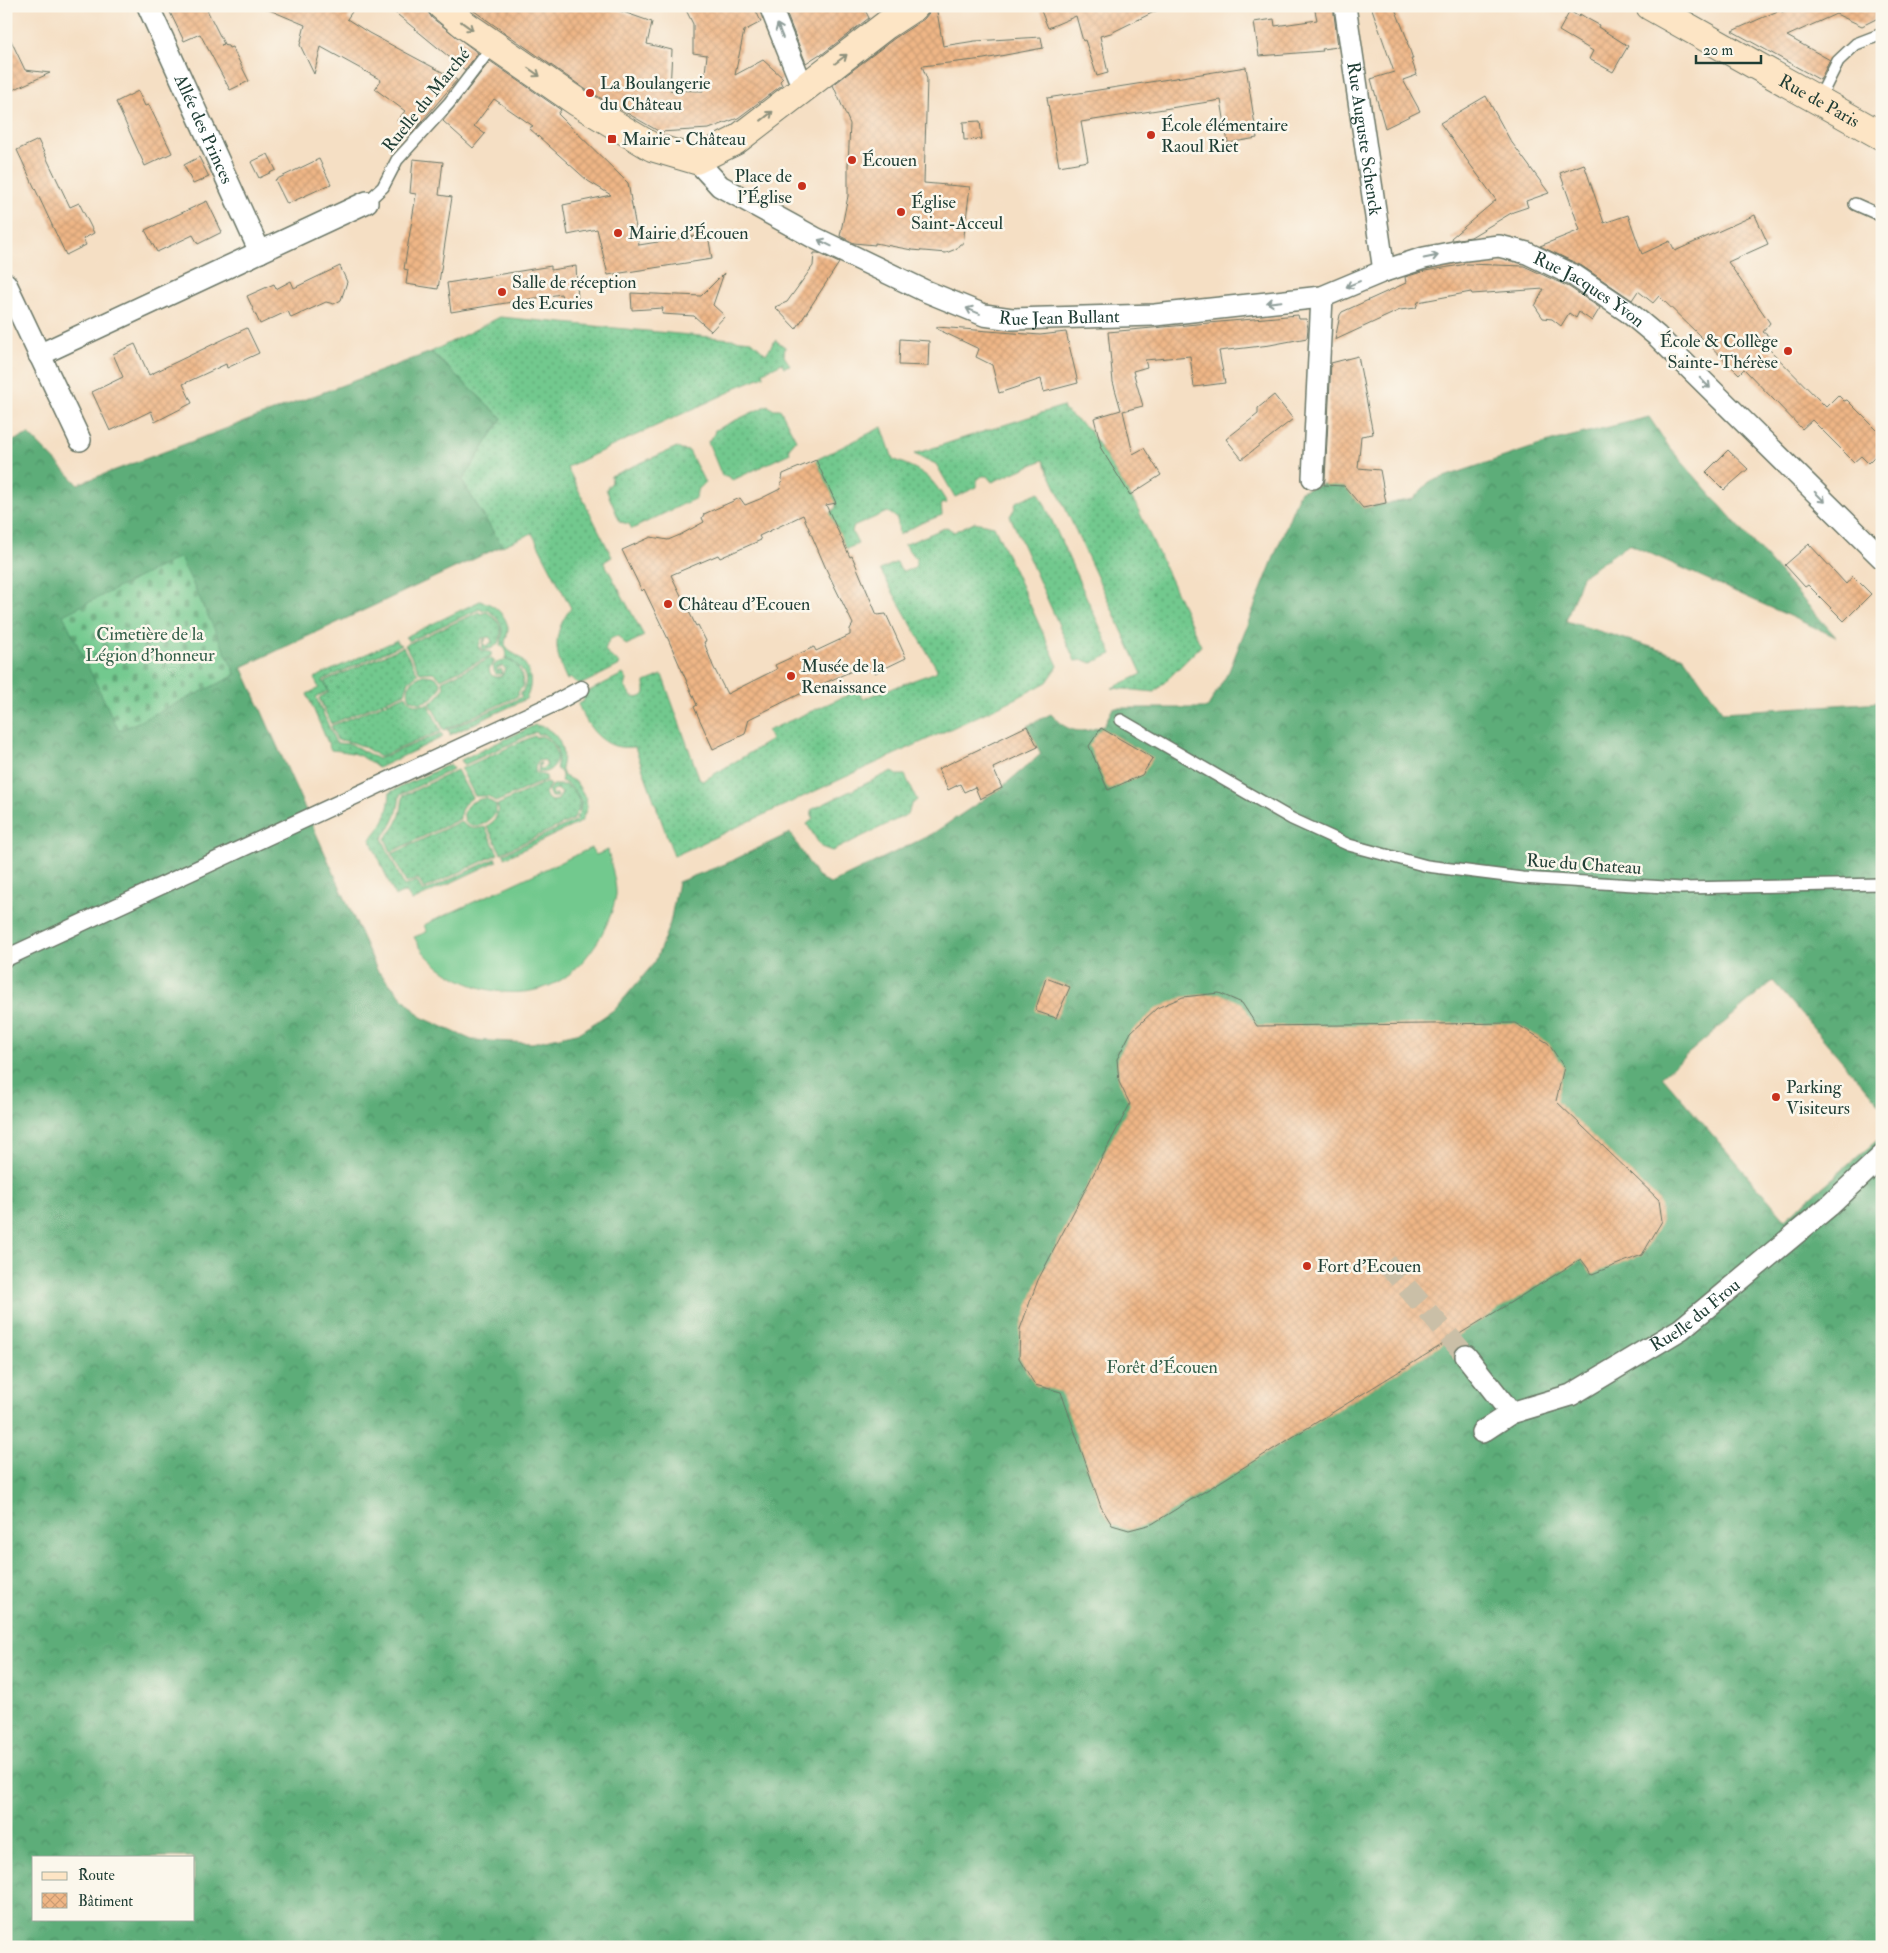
<svg xmlns="http://www.w3.org/2000/svg" width="1888" height="1953" font-family="'IM FELL Double Pica',serif">
	<style>
		.grass { fill: url(#grass-dots); stroke: #488361 }
		.forest { fill: url(#forest-crowns); stroke: #3e7556; fill-rule: evenodd }
		.cemetery { fill: url(#cemetery-stones); stroke: #488361 }
		.garden { fill: #72c98e; stroke: #488361 }
		.building { fill: url(#building-cross-hatch); fill-rule: evenodd }
		.lines { fill: none; stroke-linecap: round; stroke-linejoin: round }
		.minor-tunnel { stroke: #cabfa7; stroke-width: 21; stroke-dasharray: 21 11; stroke-linecap: butt }
		.service-casing { stroke: #6a7666; stroke-width: 14 }
		.pedestrian-casing { stroke: #6a7666; stroke-width: 19 }
		.minor-casing { stroke: #6a7666; stroke-width: 24 }
		.secondary-casing { stroke: #6a7666; stroke-width: 30 }
		.service { stroke: #fff; stroke-width: 11 }
		.pedestrian { stroke: #fff; stroke-width: 16 }
		.minor { stroke: #fff; stroke-width: 21 }
		.secondary { stroke: #fde5c5; stroke-width: 28 }
		.oneway { stroke: #8e917c }
		.oneway2 { stroke: #8f9e9a }
		.poi-dot { fill: #c8321e; stroke: #fbf7ec; stroke-width: 2 }
		.labels { text-anchor: middle; stroke-width: 5; stroke-linejoin: round; paint-order: stroke }
		.poi-label { font-size: 18px; fill: #1f3d34; stroke: #fbf7ec; text-anchor: start }
		.street-label { font-size: 18px; fill: #1f3d34; stroke: #fbf7ec }
		.park-label { font-size: 18px; fill: #34604a; stroke: #fbf7ec }
	</style>
	<defs>
		<pattern id="grass-dots" width="8" height="8" patternUnits="userSpaceOnUse" patternTransform="scale(1.25)"><rect width="8" height="8" fill="#72c98e"/><path d="M2 2h.1M6 6h.1" fill="none" stroke="#5da475" stroke-width="1.8" stroke-linecap="round"/></pattern>
		<pattern id="forest-crowns" width="20" height="18" patternUnits="userSpaceOnUse" patternTransform="scale(1.25)"><rect width="20" height="18" fill="#5dad79"/><path d="M2 6a3 3 0 1 1 6 0M12 15a3 3 0 1 1 6 0" fill="none" stroke="#4c8e64"/></pattern>
		<pattern id="cemetery-stones" width="16" height="16" patternUnits="userSpaceOnUse" patternTransform="scale(1.25)"><rect width="16" height="16" fill="#72c98e"/><path d="M2 7V4a2 2 0 0 1 4 0v3zM10 15v-3a2 2 0 0 1 4 0v3z" fill="#5da475"/></pattern>
		<pattern id="building-cross-hatch" width="8" height="8" patternUnits="userSpaceOnUse" patternTransform="scale(1.25)"><rect width="8" height="8" fill="#efb686"/><path d="M0 0l8 8M0 8l8-8" fill="none" stroke="#cc9d74"/></pattern>
	</defs>
	<rect width="100%" height="100%" fill="#fbf7ec"/>
	<filter id="ink" filterUnits="userSpaceOnUse"><feTurbulence type="fractalNoise" baseFrequency=".02" numOctaves="2"/><feDisplacementMap in="SourceGraphic" scale="10" xChannelSelector="R" yChannelSelector="G"/><feConvolveMatrix kernelMatrix="1 2 1 2 8 2 1 2 1" color-interpolation-filters="sRGB"/></filter>
	<filter id="wash" filterUnits="userSpaceOnUse"><feTurbulence type="fractalNoise" baseFrequency=".0096" numOctaves="4" result="noise"/><feDisplacementMap in="SourceGraphic" scale="20" xChannelSelector="R" yChannelSelector="G"/><feGaussianBlur stdDeviation="1.12" result="paint"/><feColorMatrix in="noise" values="0 0 0 0 0 0 0 0 0 0 0 0 0 0 0 0 0 1.4 0 .05"/><feComposite in="paint" operator="in"/></filter>
	<g filter="url(#wash)">
		<rect width="100%" height="100%" fill="#f5dfc4"/>
		<path class="grass" d="M500 317 752 341 766 354 775 340 785 347 784 356 790 365 784 367 782 363 763 372 764 376 734 388V390L567 467 612 557 604 562 644 636 626 645 618 636C609 638 608 641 605 650 610 658 615 658 620 665L580 685 571 678 567 680C554 653 552 633 571 608L532 533 502 546 462 481 502 418 431 352Z
			M768 405 772 409H780L796 440 789 448 790 453 733 480 727 476H722L708 442 714 434 715 430Z
			M1063 406 1064 410 1089 430 1136 505 1201 646 1155 692 1112 688 1142 674 1043 460 992 482 987 476H982L977 480V487L955 497 936 464 914 454Z
			M882 427 893 459C924 472 930 474 947 503L941 504 942 515 921 523 899 535C897 523 901 518 887 512L853 527 852 532 858 544 846 549 830 514 836 507V503L816 460Z
			M677 447 681 450 689 451 705 483 697 491 696 498 632 529 629 524 620 522 606 489 612 482 611 476Z
			M1039 492 1112 654 1092 663 1084 660 1075 661 1010 516 1015 508 1016 502Z
			M974 522 994 526 1058 666 1047 682 1015 699 674 856 635 747C629 747 621 748 615 746 596 740 585 721 578 704L584 701 583 694 623 674 627 680 625 687 632 697C638 698 642 698 645 693V682L662 675 700 780 703 781 771 740 767 731 859 690 862 699 936 672 937 669 880 570 897 562 900 569 904 571 913 569 916 565V559L904 545 947 527 954 532Z
			M480 601C493 603 507 615 508 629 508 634 505 640 505 644 507 653 516 653 521 659 532 671 533 685 526 699L450 735V732L447 730 522 697 520 694C534 680 520 663 505 658 508 653 506 647 500 646 505 628 502 622 488 610L482 611 480 609 409 641 405 637Z
			M479 612 480 614 487 612C492 616 496 619 499 624 505 637 497 652 482 649L484 639H486L483 644 486 646 492 642 490 637 482 638 479 645 480 650 491 652V656L441 679 433 672 420 673 405 645Z
			M397 640V643L401 645 323 680 328 691 316 697 336 743 351 744 378 759 441 733 443 737 378 768C361 754 353 752 331 750L307 694 319 688 314 678Z
			M403 647 418 674 409 681 405 693 331 724 319 698 329 692 325 681Z
			M491 658 495 661 489 670 491 675 496 677 502 676 506 669 502 666 497 668 498 672 500 669 502 670V674H495L493 666C510 650 524 669 523 687L518 692V696L444 730 430 703C437 699 441 693 444 687L442 681Z
			M423 675C431 675 439 676 441 685 438 696 430 700 420 703L410 699C405 686 411 680 423 675Z
			M406 695C410 705 418 706 428 704L441 731 379 757C365 746 354 741 337 740L331 726Z
			M535 725C557 728 567 748 561 768L564 776 576 782 586 798 587 808 581 822 505 858V855L503 854 577 820 576 817C588 804 575 786 561 781 563 776 562 771 556 769 560 751 558 746 543 734H537L536 732 464 765 461 760Z
			M534 736 536 737 542 736C547 739 552 742 554 748 561 760 552 775 538 772L539 763H541L539 768 542 769 547 765 545 760 538 761 535 768 536 773 546 776V780L496 802 488 796H475L461 769Z
			M450 764 453 769 400 795C398 813 394 824 382 838L404 886 417 881 423 892 496 858 495 860 497 861 412 901 406 892 395 896 370 839C384 825 389 812 390 792Z
			M457 770 472 798C463 804 460 808 460 819L391 852 385 838C399 824 401 816 403 796Z
			M892 771 897 775H905L917 800 911 805 908 814 832 851 821 847 807 824 813 819 811 810Z
			M546 782 550 785 545 793 547 798 551 801 558 800 562 793 557 789 552 791V794L554 796 556 793 558 797H551L548 790 553 785H566C575 790 581 798 579 809 578 813 574 814 574 819L501 853 487 826 494 821 499 810 497 805Z
			M486 798 496 805V813C488 823 477 831 465 822 460 806 472 800 486 798Z
			M461 821C468 830 475 829 485 827L498 854 424 889 418 879 406 883 392 854Z"/>
		<path class="forest" d="M431 352 502 418 462 481 502 546 242 667 377 970 421 1017 472 1040 532 1043 581 1032 615 1009 655 962 670 923 678 882 725 864 790 833 817 876 830 884 932 834 1002 787 1041 754 1027 726 1051 714C1067 733 1082 735 1104 725L1113 708H1207L1229 671 1300 491 1322 484 1345 486 1363 508 1413 499 1429 482 1552 441 1649 417 1669 447 1836 637 1629 544 1582 576 1566 621 1684 657 1723 712 1882 702V1107L1773 981 1662 1076 1785 1219 1882 1136V1947H6V444L29 434 78 484ZM34 1857H194V1919H34Z"/>
		<path class="cemetery" d="M180 557 236 675 119 731 63 615Z"/>
		<path class="garden" d="M591 848 596 855 608 850C610 862 617 884 616 895 613 912 606 927 598 941 588 956 577 970 561 980 519 1005 460 990 427 956 422 951 418 944 414 937L427 932 424 925Z"/>
		<g id="blocks">
			<path class="building" d="M167 6H205L224 44 221 45 228 46 229 48 232 47 249 81 230 90 200 34 184 41Z
				M260 6H356L347 19 369 33 457 80 412 133 397 121 405 111 375 89 381 80 321 47 314 74 300 45 305 25Z
				M387 6H427L428 12 432 18 478 53 465 70Z
				M467 6H595L608 11 609 7 652 22 647 44 672 50 670 90 703 91 707 55 693 53V24L684 6H754L761 22 744 31 735 75 763 60 783 78 780 81 782 85 738 118 709 129 660 132 585 89Z
				M797 6H863L869 18 821 55 820 54 806 63 785 10Z
				M930 6H936L943 46 975 41 1041 37 1043 48 984 59 922 66 927 79 924 183 970 187 963 244H960L956 249 946 253 912 250 875 243V245L854 243 840 236 848 196V166L850 124 833 85 895 38 924 19 929 13Z
				M1039 6H1166L1111 33 1100 36 1108 73 1097 76 1085 40 1083 41 1076 16 1048 28Z
				M1314 6H1333L1338 47 1322 49 1323 51 1259 56 1254 22 1274 19 1275 26 1317 20Z
				M1371 6H1394L1408 41 1407 42 1413 59H1411L1417 75 1403 80 1420 111 1385 128 1371 79 1394 72Z
				M1794 6H1882V16L1862 26 1836 14 1787 36 1830 60 1820 80 1732 31 1780 10 1782 12Z
				M1570 11 1579 17 1580 14 1588 19 1599 25 1598 27 1628 46 1613 72 1589 59 1593 51 1559 31Z
				M6 30 25 70 50 73 6 93Z
				M490 61 561 110 558 114 628 183 639 245 708 234 712 259 608 275 597 229 568 235 563 205 611 195 588 181 529 128 533 126 494 99 474 126 485 134 473 148 443 121Z
				M1246 67 1257 138 1228 143 1221 100 1081 122 1088 161 1059 166 1047 98Z
				M138 91 145 106 149 105 172 153 145 166 116 102Z
				M1486 96 1510 140 1549 193 1526 201 1528 207 1513 212 1471 237 1452 240 1451 238 1496 200 1440 123Z
				M980 121 982 139 964 140 963 122Z
				M38 140 70 207 79 203 94 233 83 239 86 245 66 255 17 150Z
				M268 154 276 170 259 178 251 162Z
				M199 157 209 177 193 184 184 165Z
				M319 159 331 184 287 204 275 180Z
				M413 159 443 162 439 195 452 197 438 289 406 284 408 270 404 269 416 195V194L410 193Z
				M1584 164 1604 223 1628 215 1642 254 1670 241 1675 251 1755 215 1768 244 1728 262 1770 323 1763 332 1773 339 1766 346 1826 407 1838 395 1844 401 1847 400 1882 435V449L1868 463 1861 456 1854 462 1812 420 1802 429 1744 369 1739 374 1659 296 1653 303 1638 291 1632 300 1582 266 1540 246 1580 230 1560 173Z
				M207 201 222 232 198 244 193 235 157 252 145 230Z
				M814 253H818L839 263 796 329 775 307 787 302 813 266Z
				M1467 264 1524 266 1569 287 1600 308 1592 321 1579 312 1576 318 1569 313 1561 326 1552 319 1543 318 1535 306 1544 289 1472 294 1471 292 1418 302 1416 308 1400 310 1335 340 1340 315 1342 312 1406 283 1405 277 1425 271Z
				M340 266 347 282 341 300 334 304 326 302 291 318 288 311 260 324 247 296 274 284 276 289 291 281 294 288Z
				M551 266V270L576 266 578 300 563 303 561 294 451 312 447 283Z
				M724 273 713 305 725 316 711 331 694 316 662 314 663 308 632 310 631 293 701 296Z
				M1298 315 1299 319H1306L1308 328 1307 338 1270 345 1219 351 1225 383 1194 387 1190 356 1145 360 1147 367 1133 371 1143 406 1123 411 1133 454 1144 448 1161 475 1130 495 1100 447 1101 446 1094 418 1121 410 1113 382 1108 332Z
				M937 327 1040 335 1066 332 1078 383 1044 392 1041 379 999 393 992 365 976 357 979 349 937 329Z
				M247 328 259 353 227 368 226 364 183 384 192 403 155 422 151 411 110 431 92 392 123 377 113 354 135 344 149 375Z
				M900 339 929 341 928 366 899 365Z
				M1358 356 1373 434 1361 436 1358 468 1380 470 1386 503 1363 508 1344 486 1324 485 1325 479 1331 363Z
				M1274 395 1293 419 1242 459 1226 439 1258 414V408Z
				M1728 450 1748 469 1724 490 1706 472Z
				M816 460 836 503 826 505 850 557 852 556 877 615 886 614 906 658 875 673 861 667 804 692 749 719 745 734 713 749 694 707 697 705 669 641 644 589 642 591 622 550 651 537 668 540 680 535 704 522 702 518 704 514 740 498 745 505 760 499 780 489 783 474ZM803 515 827 571 853 624 850 629V635L816 651 814 647 775 665 777 669 727 694 713 666 704 642 706 641 698 625 696 626 671 575 718 555 720 558 761 540 759 536Z
				M1809 544 1846 584 1853 576 1871 594 1844 621 1808 585 1805 587 1785 565Z
				M1027 726 1038 747 993 768 1002 788 980 799 975 787 964 792 960 784 948 790 938 769Z
				M1101 728 1153 758 1142 775 1108 790 1089 746Z
				M1046 978 1070 987 1056 1018 1035 1011Z
				M1219 993 1242 1003 1257 1026 1515 1023 1548 1043 1564 1067 1556 1101 1659 1200 1662 1221 1642 1255 1592 1274 1581 1259 1152 1524 1129 1530 1112 1525 1101 1507 1061 1392 1035 1385 1019 1358 1020 1329 1038 1280 1130 1104 1119 1082 1117 1059 1131 1032 1157 1008 1183 997Z"/>
		</g>
	</g>
	<g filter="url(#ink)">
		<use href="#blocks" fill-opacity="0" stroke="#6a7666" stroke-width="1"/>
		<g class="lines">
			<path class="minor-tunnel" d="M1386 1263 1466 1356"/>
			<defs>
				<path id="service" d="M1818 101 1838 61 1856 44 1882 34
					M367 202 383 187 397 160 449 103 494 44
					M1855 204 1882 216
					M1121 720 1292 819 1349 845 1427 866 1522 878 1681 888 1882 884"/>
				<path id="pedestrian" d="M6 958 555 703 581 689"/>
				<g id="minor">
					<path id="s1" d="M148 6 260 252"/>
					<path d="M770 6 803 88"/>
					<path id="s2" d="M1345 6 1384 271"/>
					<path id="s3" d="M696 160 720 186 815 238 923 290 984 315 1012 319 1155 315 1322 297 1384 271 1424 258 1465 250 1499 246 1527 253 1575 276 1627 311 1657 336 1882 558"/>
					<path d="M6 284 80 440"/>
					<path d="M39 355 367 202"/>
					<path d="M1313 478 1322 297"/>
					<path d="M1466 1356 1511 1413"/>
					<path id="s4" d="M1482 1432 1511 1413 1571 1395 1681 1329 1829 1206 1882 1156"/>
				</g>
				<g id="secondary">
					<path d="M442 6 465 25 577 102 652 147 696 160 735 141 886 25 915 6"/>
					<path id="s5" d="M1650 6 1882 136"/>
				</g>
			</defs>
			<use href="#service" class="service-casing"/>
			<use href="#pedestrian" class="pedestrian-casing"/>
			<use href="#minor" class="minor-casing"/>
			<use href="#secondary" class="secondary-casing"/>
			<use href="#service" class="service"/>
			<use href="#pedestrian" class="pedestrian"/>
			<use href="#minor" class="minor"/>
			<use href="#secondary" class="secondary"/>
		</g>
		<defs><path id="oneway-shaft" d="M-6 0H5M1.5-3L5.5 0L1.5 3" fill="none" stroke-width="1.6" stroke-linecap="round" stroke-linejoin="round" transform="scale(1.25)"/></defs>
		<g class="oneway">
			<use href="#oneway-shaft" transform="translate(467 26) rotate(36)"/>
			<use href="#oneway-shaft" transform="translate(841 59) rotate(-37)"/>
			<use href="#oneway-shaft" transform="translate(534 72) rotate(35)"/>
			<use href="#oneway-shaft" transform="translate(767 116) rotate(-38)"/>
		</g>
		<g class="oneway2">
			<use href="#oneway-shaft" transform="translate(780 31) rotate(-112)"/>
			<use href="#oneway-shaft" transform="translate(825 243) rotate(-154)"/>
			<use href="#oneway-shaft" transform="translate(1431 257) rotate(-12)"/>
			<use href="#oneway-shaft" transform="translate(1353 284) rotate(157)"/>
			<use href="#oneway-shaft" transform="translate(1274 302) rotate(174)"/>
			<use href="#oneway-shaft" transform="translate(973 311) rotate(-157)"/>
			<use href="#oneway-shaft" transform="translate(1705 383) rotate(45)"/>
			<use href="#oneway-shaft" transform="translate(1820 497) rotate(45)"/>
		</g>
	</g>
	<g class="poi-dot">
		<circle cx="590" cy="93" r="5"/>
		<circle cx="1151" cy="135" r="5"/>
		<rect x="607" y="134" width="10" height="10" rx="2.5"/>
		<circle cx="852" cy="160" r="5"/>
		<circle cx="802" cy="186" r="5"/>
		<circle cx="901" cy="212" r="5"/>
		<circle cx="618" cy="233" r="5"/>
		<circle cx="502" cy="292" r="5"/>
		<circle cx="1788" cy="351" r="5"/>
		<circle cx="668" cy="604" r="5"/>
		<circle cx="791" cy="676" r="5"/>
		<circle cx="1776" cy="1097" r="5"/>
		<circle cx="1307" cy="1266" r="5"/>
	</g>
	<g class="labels">
		<g class="poi-label">
			<text x="600" y="89">La Boulangerie<tspan x="600" dy="21">du Château</tspan></text>
			<text x="1161" y="131">École élémentaire<tspan x="1161" dy="21">Raoul Riet</tspan></text>
			<text x="622" y="145">Mairie - Château</text>
			<text x="862" y="166">Écouen</text>
			<text x="792" y="182" text-anchor="end">Place de<tspan x="792" dy="21">l'Église</tspan></text>
			<text x="911" y="208">Église<tspan x="911" dy="21">Saint-Acceul</tspan></text>
			<text x="628" y="239">Mairie d'Écouen</text>
			<text x="512" y="288">Salle de réception<tspan x="512" dy="21">des Ecuries</tspan></text>
			<text x="1778" y="347" text-anchor="end">École &amp; Collège<tspan x="1778" dy="21">Sainte-Thérèse</tspan></text>
			<text x="678" y="610">Château d'Ecouen</text>
			<text x="801" y="672">Musée de la<tspan x="801" dy="21">Renaissance</tspan></text>
			<text x="1786" y="1093">Parking<tspan x="1786" dy="21">Visiteurs</tspan></text>
			<text x="1317" y="1272">Fort d'Ecouen</text>
		</g>
		<g class="street-label">
			<text transform="translate(426 100) rotate(-51)" y="6">Ruelle du Marché</text>
			<text dy="6" stroke="none"><textPath href="#s5" startOffset="194">Rue de Paris</textPath></text>
			<text dy="6" stroke="none"><textPath href="#s1" startOffset="135">Allée des Princes</textPath></text>
			<text dy="6" stroke="none"><textPath href="#s2" startOffset="134">Rue Auguste Schenck</textPath></text>
			<text dy="6" stroke="none"><textPath href="#s3" startOffset="955">Rue Jacques Yvon</textPath></text>
			<text dy="6" stroke="none"><textPath href="#s3" startOffset="405">Rue Jean Bullant</textPath></text>
			<text transform="translate(1584 864) rotate(4)" y="6">Rue du Chateau</text>
			<text dy="6" stroke="none"><textPath href="#s4" startOffset="245">Ruelle du Frou</textPath></text>
		</g>
		<g class="park-label">
			<text x="150" y="640">Cimetière de la<tspan x="150" dy="21">Légion d'honneur</tspan></text>
			<text x="1162" y="1373">Forêt d'Écouen</text>
		</g>
	</g>
	<rect width="1888" height="1953" fill="none" stroke="#fbf7ec" stroke-width="25"/>
	<rect x="32" y="1856" width="162" height="65" fill="#fbf7ec" stroke="#a3ada2"/>
	<rect x="42" y="1872" width="25" height="8" fill="#fde5c5" stroke="#a3ada2"/>
	<text x="78" y="1880" font-size="15" fill="#1f3d34">Route</text>
	<rect x="42" y="1893" width="25" height="15" fill="url(#building-cross-hatch)" stroke="#a3ada2"/>
	<text x="78" y="1906" font-size="15" fill="#1f3d34">Bâtiment</text>
	<path d="M1696 55v8h65v-8" fill="none" stroke="#1f3d34" stroke-width="2.5"/>
	<text x="1703" y="55" font-size="15" fill="#1f3d34" stroke="#fbf7ec" stroke-width="4" paint-order="stroke">20 m</text>
</svg>
